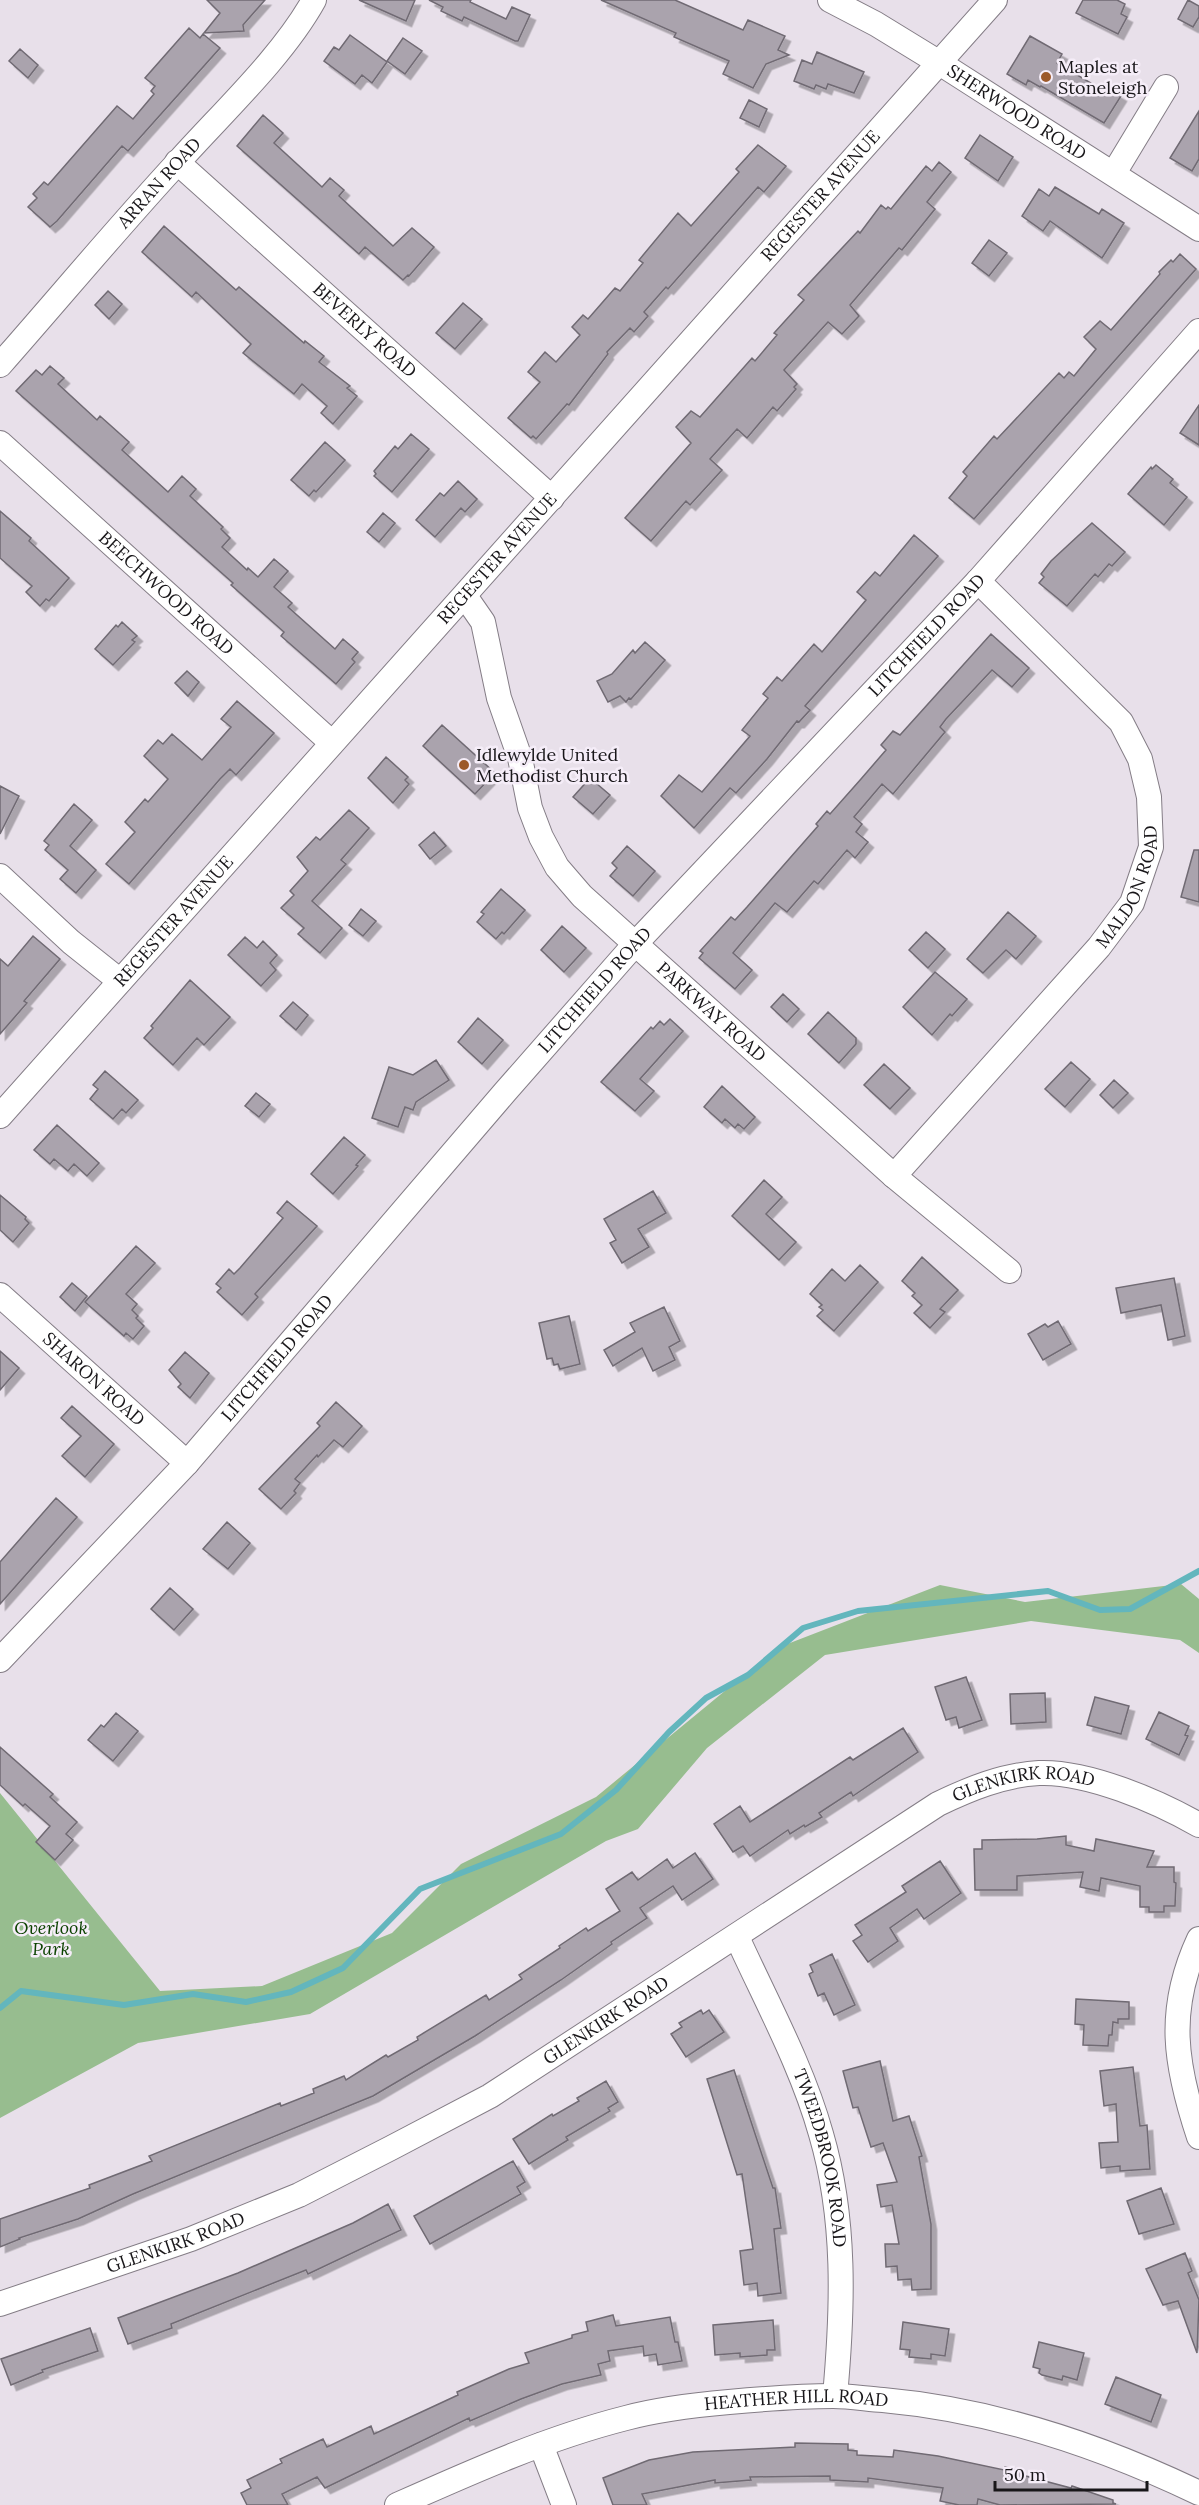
<svg xmlns="http://www.w3.org/2000/svg" width="1199" height="2505" font-family="Lora,serif">
	<style>
		.green { fill: #97bd8f }
		.lines { fill: none; stroke-linecap: round; stroke-linejoin: round }
		.stream { stroke: #63b6bd; stroke-width: 6 }
		.building { fill: #aaa3ad; stroke: #706a73; stroke-width: 1.5; filter: url(#shadow) }
		.street-casing { stroke: #847d86; stroke-width: 26 }
		.street { stroke: #fff; stroke-width: 24 }
		.poi-dot { fill: #9c5929; stroke: #f5edf8; stroke-width: 2 }
		.labels { text-anchor: middle; stroke-width: 5; stroke-linejoin: round; paint-order: stroke }
		.poi-label { font-size: 18px; fill: #181619; stroke: #f5edf8; text-anchor: start }
		.street-label { font-size: 18px; fill: #181619; stroke: #f5edf8 }
		.park-label { font-size: 18px; font-style: italic; fill: #0c4300; stroke: #f5edf8 }
	</style>
	<defs>
		<filter id="shadow"><feDropShadow dx="5.5" dy="5.5" stdDeviation="0" flood-color="#0004"/></filter>
	</defs>
	<rect width="100%" height="100%" fill="#e8e0ea"/>
	<path class="green" d="M1181 1584 1199 1599V1653L1180 1640 1031 1621 825 1655 707 1748 638 1829 606 1841 310 2014 138 2043 0 2118V1793L160 1991 262 1986 392 1933 461 1864 596 1797 777 1648 940 1585 1025 1602Z"/>
	<g class="lines">
		<path class="stream" d="M0 2008 21 1991 124 2005 193 1994 246 2002 291 1992 343 1968 420 1889 561 1834 616 1790 669 1732 706 1698 748 1675 803 1628 858 1611 1048 1591 1100 1610 1130 1609 1199 1571"/>
	</g>
	<path class="building" d="M207 0H265L243 25 244 31 204 33 220 13Z
		M359 0H415L406 21Z
		M429 0H471L470 2 506 19 512 7 530 15 518 41H515L464 17 462 21 441 11 443 7Z
		M601 0H675L743 30 748 20 785 36 778 50 789 55 766 64 753 88 723 74 729 61 674 37 676 33Z
		M1083 0H1117L1125 4 1121 14 1127 17 1118 34 1076 13Z
		M1188 0 1199 6V17L1193 27 1178 19Z
		M189 28 200 38 203 34 220 48 128 151 122 146 57 221 50 227 48 225 28 207 37 198 33 194 44 182 48 185 117 106 133 119 154 94 151 91 155 86 145 78Z
		M350 35 387 62 372 83 362 75 355 84 324 61 334 47 339 50Z
		M1030 36 1062 54 1057 63 1104 91 1106 87 1121 96 1104 123 1041 86 1040 87 1028 80 1026 85 1007 74Z
		M403 38 422 51 405 74 387 61Z
		M20 49 38 65 28 78 9 61Z
		M817 52 864 72 854 93 828 84 826 89 816 85 814 89 794 81 802 60 812 64Z
		M749 100 767 109 759 127 740 118Z
		M1199 111V159L1192 171 1170 158Z
		M263 115 283 133 274 143 322 187 330 178 344 190 339 196 393 246 412 228 434 247 409 276 408 275 403 280 365 247 359 254 237 146Z
		M980 135 1013 157 998 181 965 158Z
		M758 145 786 166 764 192 758 187 668 289 666 287 644 312 648 316 634 332 630 328 607 352 608 354 569 405 567 404 536 439 533 436 531 438 508 418 540 382 528 372 545 352 556 362 580 335 572 327 583 315 588 319 615 288 620 291 643 263 639 260 678 213 691 226 739 172 736 169Z
		M939 162 951 172 927 202 935 209 902 250 899 248 850 305 859 316 842 334 828 322 784 370 797 384 794 387 796 389 777 411 773 407 747 438 737 429 710 459 722 470 690 505 686 501 651 541 625 518 691 443 676 427 691 411 700 417 752 358 755 361 777 335 774 333 804 300 798 295 858 231 860 233 881 205 886 209 888 207 891 209 926 166 932 171Z
		M1055 187 1099 214 1102 209 1124 223 1102 258 1050 221 1043 231 1022 216 1039 189 1049 196Z
		M164 226 236 290 239 287 304 343 305 341 324 356 319 362 350 386 347 388 357 396 333 424 321 413 327 406 302 384 294 394 243 353 251 344 196 292 192 297 142 252Z
		M989 240 1007 253 989 276 972 263Z
		M1180 254 1196 269 974 519 949 498 967 476 963 472 994 436 997 439 1059 373 1064 378 1069 372 1074 376 1096 349 1084 337 1100 321 1111 330 1160 274 1159 272 1171 260 1173 262Z
		M108 291 122 304 109 319 95 305Z
		M463 303 482 319 455 349 436 333Z
		M50 366 64 378 58 384 97 420 100 416 129 442 122 450 168 492 182 476 196 489 190 496 223 527 221 529 230 538 222 547 247 570 248 568 258 577 274 559 288 571 274 587 292 603 288 607 335 649 343 639 358 652 352 659 355 662 336 684 281 636 284 632 231 585 233 583 16 391 36 370 42 375Z
		M1199 405V445L1180 433Z
		M411 434 429 449 392 492 374 476 376 474 374 471 395 446 398 449Z
		M325 442 345 460 316 492 314 490 309 496 291 480Z
		M1156 465 1173 479 1170 483 1187 497 1164 525 1128 494 1151 467 1152 469Z
		M458 481 477 499 465 512 461 508 435 537 416 520 440 493 444 496Z
		M0 511 31 538 29 541 69 578 49 601 46 599 40 606 26 592 32 586 0 558Z
		M383 513 395 523 379 542 367 532Z
		M1092 523 1125 552 1112 566 1109 564 1098 577 1095 574 1067 606 1039 583 1044 577 1041 574 1051 561Z
		M914 535 938 556 805 706 810 710 799 722 797 721 767 759 736 793 730 788 694 828 661 796 679 775 702 792 750 736 742 730 768 698 763 694 777 677 782 681 814 644 822 652 866 600 857 592 875 572 880 576Z
		M122 622 137 636 132 640 135 642 113 665 95 649 116 625 118 627Z
		M991 634 1029 668 1012 687 992 670 946 719 940 727 945 732 893 794 882 784 854 817 862 824 856 832 868 842 855 858 847 850 818 884 814 881 787 912 775 903 733 953 752 970 735 989 699 958 703 953 700 951 731 917 735 920 747 907 818 826 816 824 827 811 830 814 861 779 886 750 881 745 893 731 900 735Z
		M645 642 665 660 631 699 629 698 626 702 620 696 608 702 597 681 612 674 633 650 635 653Z
		M187 671 199 682 188 696 175 683Z
		M237 701 274 733 236 775 230 769 220 779 129 884 106 864 135 832 125 822 145 799 148 802 168 779 144 756 158 740 163 744 172 734 202 760 231 727 221 719Z
		M442 725 495 773 475 794 423 746Z
		M386 757 408 777 405 780 409 784 393 803 368 778Z
		M590 778 610 795 593 814 573 797Z
		M0 786 19 796 0 834Z
		M74 804 92 820 70 846 96 870 76 893 60 879 68 870 45 850 49 845 44 841Z
		M349 810 369 828 341 860 346 864 312 901 342 928 320 953 298 934 304 928 281 908 294 895 290 891 308 871 297 857 316 837 320 840Z
		M434 832 446 846 430 859 419 845Z
		M627 846 655 871 633 896 610 876 617 868 612 863Z
		M1194 850H1199V902L1181 897Z
		M501 889 525 910 504 934 502 932 496 939 477 922 484 914 481 912Z
		M361 909 376 921 363 936 349 925Z
		M1008 912 1036 936 1016 959 1006 950 983 973 967 959Z
		M562 926 586 948 564 972 541 950Z
		M926 932 945 949 928 968 909 950Z
		M33 936 60 959 24 1001 27 1003 0 1034V959L8 966Z
		M245 937 257 948 263 941 277 955 270 963 276 970 261 986 228 955Z
		M935 972 967 999 952 1016 950 1014 932 1035 903 1007Z
		M190 980 230 1017 204 1045 197 1038 173 1065 144 1038 153 1028 151 1026Z
		M783 994 799 1009 787 1022 771 1007Z
		M293 1002 308 1015 296 1030 280 1016Z
		M828 1012 856 1038V1044L839 1063 808 1034Z
		M478 1018 503 1040 482 1064 458 1042Z
		M670 1019 683 1031 640 1079 654 1091 635 1111 601 1082 651 1027 653 1029 660 1021 664 1025Z
		M436 1060 449 1080 416 1102 413 1110 405 1107 398 1127 372 1118 389 1067 413 1075Z
		M1071 1062 1090 1079 1065 1107 1045 1089Z
		M884 1064 910 1088 890 1109 864 1085Z
		M105 1071 138 1100 126 1113 122 1109 113 1119 90 1099 98 1089 93 1085Z
		M1114 1080 1128 1093 1113 1108 1100 1095Z
		M722 1086 755 1117 744 1129 738 1124 735 1128 725 1119 722 1123 704 1107Z
		M256 1093 270 1104 259 1117 245 1106Z
		M57 1125 99 1163 87 1176 74 1164 68 1171 54 1159 50 1164 34 1150Z
		M344 1137 365 1155 356 1165 358 1166 333 1194 311 1174Z
		M764 1180 782 1197 766 1214 796 1242 779 1260 732 1216Z
		M653 1191 666 1213 638 1229 649 1247 622 1263 610 1243 616 1240 604 1219Z
		M0 1195 26 1217 25 1219 29 1223 13 1242 0 1230Z
		M287 1201 317 1226 255 1294 258 1297 242 1315 217 1292 221 1288 216 1284 229 1269 234 1274 240 1268 283 1218 277 1213Z
		M136 1246 155 1263 126 1294 137 1304 132 1310 138 1316 136 1318 144 1326 133 1339 126 1333 124 1336 85 1302Z
		M922 1257 958 1290 940 1309 945 1312 930 1328 914 1313 922 1305 912 1296 915 1293 902 1281Z
		M860 1265 878 1282 834 1331 817 1316 823 1310 819 1307 822 1305 810 1294 832 1269 845 1281Z
		M1174 1278 1185 1336 1168 1340 1161 1305 1121 1313 1116 1288Z
		M72 1283 87 1296 75 1311 60 1297Z
		M664 1307 680 1341 669 1347 675 1360 653 1371 642 1348 613 1366 604 1350 635 1332 630 1323Z
		M569 1316 580 1364 560 1369 558 1364 554 1365 552 1358 547 1359 539 1323Z
		M1058 1321 1071 1344 1043 1360 1028 1334 1045 1324 1048 1327Z
		M0 1351 19 1368 0 1390Z
		M185 1352 209 1373 190 1398 178 1387 181 1384 169 1370Z
		M336 1402 362 1426 343 1447 334 1440 318 1457 317 1455 295 1479 300 1483 294 1491 296 1493 281 1509 259 1489 320 1426 317 1423Z
		M72 1406 114 1444 85 1477 62 1456 81 1436 61 1418Z
		M56 1498 77 1517 0 1604V1562Z
		M227 1522 250 1543 228 1569 203 1549Z
		M170 1588 193 1609 174 1630 151 1609Z
		M966 1677 982 1720 959 1728 956 1717 946 1720 935 1687Z
		M1045 1693 1046 1722 1011 1724 1010 1694Z
		M1095 1697 1129 1706 1121 1734 1087 1725Z
		M1159 1712 1189 1726 1185 1735 1188 1736 1179 1755 1146 1739Z
		M116 1713 138 1731 113 1761 88 1740 101 1725 104 1727Z
		M903 1728 918 1752 853 1796 851 1792 819 1813 822 1817 805 1827 804 1825 790 1834 788 1830 750 1856 743 1846 733 1852 714 1824 740 1806 750 1822 850 1757 853 1760Z
		M0 1747 53 1794 50 1797 77 1822 66 1834 73 1840 55 1860 36 1842 50 1826 25 1804 23 1806 0 1785Z
		M1066 1836V1845L1094 1851 1096 1839 1154 1851 1147 1867H1174V1882L1176 1883 1175 1906H1164V1912H1149V1907H1140V1886L1101 1878 1099 1891 1080 1887 1083 1872 1017 1876V1890H975L974 1849H982V1840L1037 1839Z
		M695 1853 713 1879 682 1900 673 1886 640 1908 647 1918 611 1942 612 1944 561 1980 475 2036 373 2096 133 2194 78 2219 19 2238 20 2239 0 2247V2219L90 2188 89 2185 152 2161 149 2156 280 2103 281 2106 314 2093 313 2089 344 2076 346 2080 386 2055 388 2057 418 2040 417 2037 486 1995 489 2000 522 1979 519 1975 560 1948 559 1946 586 1928 588 1931 620 1911 606 1889 632 1872 638 1880 667 1859 673 1868Z
		M940 1861 961 1893 924 1919 917 1909 890 1928 898 1941 868 1962 853 1941 862 1935 855 1925 906 1892 902 1886Z
		M832 1954 855 2005 834 2015 824 1993 818 1996 809 1974 813 1972 810 1965Z
		M1076 1999 1129 2002V2019H1118V2023L1113 2022 1112 2035H1109L1108 2046 1083 2045 1084 2025 1075 2024Z
		M701 2010 703 2014 709 2010 724 2032 686 2057 671 2034 682 2027 679 2023Z
		M880 2061 893 2121 909 2116 922 2156 919 2157 931 2224V2289L912 2290 911 2279 898 2280 897 2266 886 2267 885 2244H899L892 2205 881 2207 877 2185 897 2182 883 2143 871 2147 858 2107 853 2108 843 2071Z
		M1133 2067 1140 2126 1147 2125 1150 2169 1120 2171V2166L1101 2168 1099 2143 1118 2142 1116 2104 1104 2106 1100 2071Z
		M734 2070 773 2188H775L781 2228 774 2229 781 2293 758 2296 757 2283 744 2285 740 2251 753 2249 742 2174 737 2175 707 2079Z
		M606 2081 618 2102 608 2108 610 2111 566 2137 568 2140 529 2164 513 2139 552 2114 553 2116 579 2101 577 2098Z
		M513 2161 525 2182 517 2187 521 2194 430 2244 414 2216Z
		M1161 2188 1174 2224 1139 2234 1127 2201Z
		M388 2204 401 2230 308 2274 306 2270 171 2324 172 2328 128 2344 118 2318 238 2273 353 2223Z
		M1185 2253 1192 2271 1188 2273 1199 2300 1197 2353 1178 2301 1163 2305 1146 2269Z
		M613 2315 616 2326 670 2317 675 2342H678L682 2361 658 2365 656 2354 644 2356 643 2346 608 2351 610 2361 598 2364 601 2375 562 2384 521 2399 470 2421 469 2418 325 2488 317 2477 282 2494 288 2505H247L241 2493 251 2488 247 2480 282 2463 280 2459 323 2439 327 2447 371 2426 374 2434 458 2395 457 2392 509 2369 529 2363 525 2353 572 2338V2335L588 2331 586 2322Z
		M773 2320 775 2350H767V2355L740 2357V2353L715 2355 713 2325Z
		M903 2322 949 2329 945 2356 931 2354V2359L909 2357 910 2350 900 2349Z
		M90 2328 98 2351 42 2370 43 2372 11 2385 1 2359Z
		M1039 2342 1084 2353 1077 2380 1063 2376 1062 2380 1042 2375 1039 2373 1040 2369 1033 2367Z
		M1116 2377 1161 2395 1151 2422 1105 2404Z
		M795 2443 848 2444V2450L857 2451V2455L893 2457 894 2450 938 2456 1004 2470 1005 2467 1022 2472V2475L1071 2488 1072 2486 1113 2500V2503L1116 2504 1000 2505 978 2499 977 2505H959L940 2501 943 2488 868 2478V2482L830 2480V2476L750 2477 751 2480 715 2483V2480L642 2494 647 2505H613L603 2478 649 2460 693 2452 795 2447Z"/>
	<g class="lines">
		<defs>
			<g id="street">
				<path id="s1" d="M830 0 876 24 938 62 1199 229"/>
				<path id="s2" d="M177 162 552 498"/>
				<path d="M1114 173 1166 87"/>
				<path id="s3" d="M0 365C60 297 118 227 180 160 223 112 283 56 314 0"/>
				<path id="s4" d="M0 443 332 743"/>
				<path id="s5" d="M465 596 483 622 499 698 520 758 530 808 541 837 557 867 582 896 894 1176 1009 1271"/>
				<path d="M0 876 71 942 120 981"/>
				<path id="s6" d="M0 1116 995 0"/>
				<path id="s7" d="M894 1176 1099 947 1132 903 1151 847 1149 797 1140 759 1121 722 978 581"/>
				<path id="s8" d="M0 1295 187 1463"/>
				<path id="s9" d="M0 1660 187 1463 505 1092 635 944 978 581 1199 331"/>
				<path id="s10" d="M737 1937C766 2001 802 2066 821 2134 846 2219 843 2308 835 2396"/>
				<path d="M1199 1939C1166 2010 1175 2065 1199 2137"/>
				<path id="s11" d="M0 2304 191 2239 299 2195 391 2148 490 2096 938 1804C969 1789 1003 1775 1039 1773 1087 1771 1157 1801 1199 1825"/>
				<path d="M541 2445 564 2505"/>
				<path id="s12" d="M397 2505C471 2472 547 2438 626 2418 659 2409 695 2405 729 2402 763 2399 799 2396 833 2396 850 2396 867 2399 883 2400 994 2410 1099 2445 1199 2493"/>
			</g>
		</defs>
		<use href="#street" class="street-casing"/>
		<use href="#street" class="street"/>
	</g>
	<g class="poi-dot">
		<circle cx="1046" cy="77" r="6"/>
		<circle cx="464" cy="765" r="6"/>
	</g>
	<g class="labels">
		<g class="poi-label">
			<text x="1058" y="73">Maples at<tspan x="1058" dy="21">Stoneleigh</tspan></text>
			<text x="476" y="761">Idlewylde United<tspan x="476" dy="21">Methodist Church</tspan></text>
		</g>
		<g class="street-label">
			<text dy="6" stroke="none"><textPath href="#s1" startOffset="218">SHERWOOD ROAD</textPath></text>
			<text dy="6" stroke="none"><textPath href="#s3" startOffset="242">ARRAN ROAD</textPath></text>
			<text dy="6" stroke="none"><textPath href="#s6" startOffset="1233">REGESTER AVENUE</textPath></text>
			<text dy="6" stroke="none"><textPath href="#s2" startOffset="252">BEVERLY ROAD</textPath></text>
			<text dy="6" stroke="none"><textPath href="#s6" startOffset="747">REGESTER AVENUE</textPath></text>
			<text dy="6" stroke="none"><textPath href="#s4" startOffset="224">BEECHWOOD ROAD</textPath></text>
			<text dy="6" stroke="none"><textPath href="#s9" startOffset="1382">LITCHFIELD ROAD</textPath></text>
			<text dy="6" stroke="none"><textPath href="#s7" startOffset="376">MALDON ROAD</textPath></text>
			<text dy="6" stroke="none"><textPath href="#s6" startOffset="261">REGESTER AVENUE</textPath></text>
			<text dy="6" stroke="none"><textPath href="#s9" startOffset="896">LITCHFIELD ROAD</textPath></text>
			<text dy="6" stroke="none"><textPath href="#s5" startOffset="501">PARKWAY ROAD</textPath></text>
			<text dy="6" stroke="none"><textPath href="#s9" startOffset="410">LITCHFIELD ROAD</textPath></text>
			<text dy="6" stroke="none"><textPath href="#s8" startOffset="126">SHARON ROAD</textPath></text>
			<text dy="6" stroke="none"><textPath href="#s11" startOffset="1158">GLENKIRK ROAD</textPath></text>
			<text dy="6" stroke="none"><textPath href="#s11" startOffset="672">GLENKIRK ROAD</textPath></text>
			<text dy="6" stroke="none"><textPath href="#s10" startOffset="238">TWEEDBROOK ROAD</textPath></text>
			<text dy="6" stroke="none"><textPath href="#s11" startOffset="186">GLENKIRK ROAD</textPath></text>
			<text dy="6" stroke="none"><textPath href="#s12" startOffset="417">HEATHER HILL ROAD</textPath></text>
		</g>
		<g class="park-label">
			<text x="51" y="1934">Overlook<tspan x="51" dy="21">Park</tspan></text>
		</g>
	</g>
	<path d="M995 2481v9h152v-9" fill="none" stroke="#181619" stroke-width="3"/>
	<text x="1004" y="2481" font-size="18" fill="#181619" stroke="#f5edf8" stroke-width="4.5" paint-order="stroke">50 m</text>
</svg>
